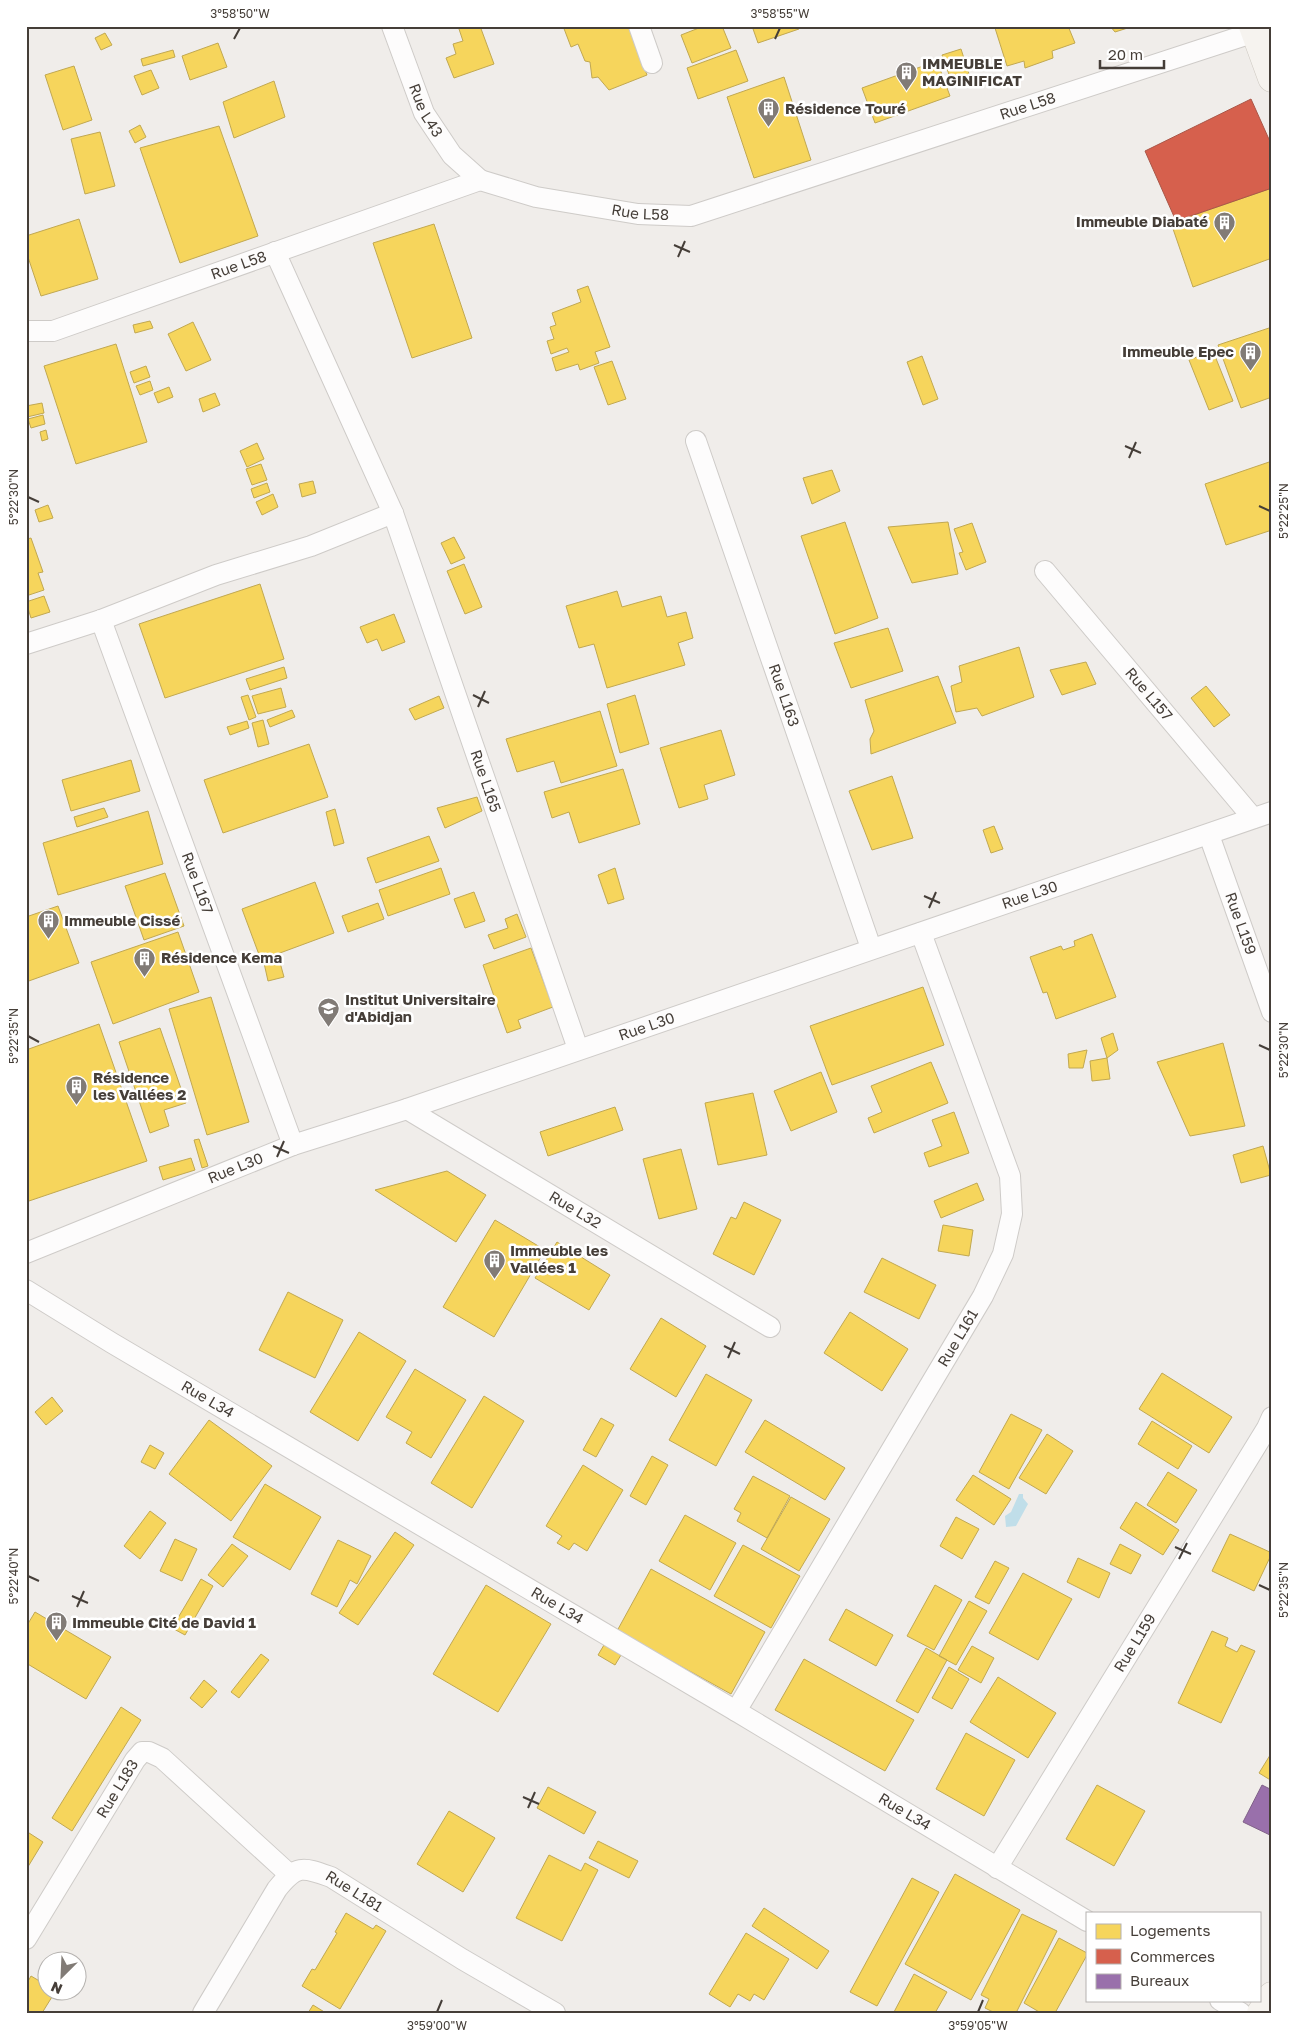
<svg xmlns="http://www.w3.org/2000/svg" width="1298" height="2039" font-family="'Golos Text',sans-serif">
	<style>
		.water { fill: #c0dee9 }
		.homes { fill: #f6d55c; stroke: #c1a851 }
		.shops { fill: #d6604d; stroke: #aa5647 }
		.offices { fill: #9970ab; stroke: #806188 }
		.lines { fill: none; stroke-linecap: round; stroke-linejoin: round }
		.street-casing { stroke: #cecbc8; stroke-width: 22 }
		.secondary-casing { stroke: #cec9c2; stroke-width: 29 }
		.street { stroke: #fdfcfc; stroke-width: 20 }
		.secondary { stroke: #f6f3ef; stroke-width: 28 }
		.ticks { fill: none; stroke: #453e38; stroke-width: 2 }
		.labels { text-anchor: middle; stroke-width: 5; stroke-linejoin: round; paint-order: stroke }
		.poi-label { font-size: 15px; font-weight: bold; fill: #453e38; stroke: #fff; text-anchor: start }
		.street-label { font-size: 15px; fill: #453e38; stroke: #fff }
		.neatline { fill: none; stroke: #453e38; stroke-width: 2 }
		.ticks-label { font-size: 12px; text-anchor: middle; fill: #453e38 }
	</style>
	<rect width="100%" height="100%" fill="#f0edea"/>
	<path class="water" d="M1019 1494H1023V1498L1028 1504 1016 1526 1006 1527 1005 1516 1011 1512Z"/>
	<path class="homes" d="M458 26H480L494 64 454 78 446 58 456 54 453 44 463 41Z
		M563 26H629L647 75 609 90 598 77 592 78 590 62 585 61 578 44 571 47Z
		M704 26H722L731 48 692 63 681 35Z
		M752 26H798L799 29 758 43Z
		M1000 26H1068L1075 43 1052 51 1053 58 1025 68 1024 61 1007 66 995 28Z
		M1110 26H1134L1115 32Z
		M105 33 112 45 101 50 95 38Z
		M218 43 227 67 190 80 182 56Z
		M961 49 969 74 951 80 942 55Z
		M173 50 175 57 143 66 141 59Z
		M736 50 748 81 698 99 687 68Z
		M937 61 950 96 875 123 862 88Z
		M74 66 92 120 63 130 45 75Z
		M151 70 159 88 142 95 134 76Z
		M784 77 811 160 754 178 727 97Z
		M274 81 285 117 234 138 223 102Z
		M140 125 146 137 135 143 129 131Z
		M219 126 258 236 180 263 140 148Z
		M100 132 115 186 85 194 71 139Z
		M1272 188V258L1193 287 1171 223Z
		M79 219 98 279 41 296 26 251V236Z
		M434 224 472 338 412 358 373 243Z
		M588 286 610 347 595 352 599 363 580 370 578 364 556 371 552 358 569 352 567 348 551 354 547 341 554 339 550 327 556 325 552 313 581 302 577 290Z
		M150 321 153 328 135 333 133 325Z
		M193 322 211 360 186 371 168 334Z
		M1272 327V397L1241 408 1218 345Z
		M116 344 147 442 76 464 44 366Z
		M1213 351 1233 401 1209 410 1189 360Z
		M922 356 938 399 923 405 907 362Z
		M612 361 626 399 608 405 594 367Z
		M146 366 150 377 134 383 130 372Z
		M150 381 153 390 140 395 136 386Z
		M169 387 173 397 158 403 154 393Z
		M215 393 220 405 203 412 199 399Z
		M42 403 44 413 27 417 26 406Z
		M43 415 45 424 31 428 28 419Z
		M46 430 48 439 42 441 40 432Z
		M257 443 264 459 247 467 240 451Z
		M1272 461V530L1226 545 1205 484Z
		M261 464 267 480 252 485 246 469Z
		M832 470 840 491 812 504 803 478Z
		M313 481 316 493 302 497 299 484Z
		M267 483 270 492 254 498 251 489Z
		M273 494 278 507 262 515 256 502Z
		M48 505 53 518 39 522 35 510Z
		M845 522 878 618 835 634 801 536Z
		M948 522 958 574 912 583 888 527Z
		M972 523 986 562 966 570 959 553 963 552 954 529Z
		M454 537 465 558 451 564 441 543Z
		M26 538 27 539 31 538 43 572 38 573 44 590 26 596Z
		M464 564 482 607 465 614 447 571Z
		M260 584 284 659 165 698 139 624Z
		M617 591 622 607 661 596 667 617 686 612 693 638 678 643 685 665 607 688 594 644 579 648 566 606Z
		M44 596 50 612 31 618 26 602Z
		M394 614 405 642 382 651 377 639 367 643 360 627Z
		M888 628 903 671 851 688 834 643Z
		M1019 647 1034 697 982 716 977 708 956 712 951 686 962 682 959 666Z
		M1086 662 1096 684 1062 695 1050 670Z
		M284 667 287 678 250 690 246 679Z
		M938 676 956 723 871 754 870 739 874 731 865 700Z
		M1206 686 1230 715 1214 727 1191 698Z
		M281 688 286 707 258 714 252 696Z
		M248 695 256 717 249 720 241 697Z
		M635 695 649 744 620 753 607 704Z
		M439 696 444 708 415 720 409 709Z
		M292 710 295 717 270 727 267 720Z
		M600 711 617 766 561 783 554 761 517 772 506 739Z
		M263 720 269 744 258 747 252 723Z
		M247 721 249 728 230 735 227 727Z
		M721 730 735 775 704 785 708 799 679 808 660 748Z
		M309 744 328 797 223 833 204 780Z
		M131 760 140 791 71 811 62 780Z
		M623 769 640 824 579 843 569 812 552 818 544 792Z
		M892 776 913 838 872 850 849 791Z
		M477 797 482 811 445 828 437 808Z
		M104 808 108 817 77 827 74 817Z
		M335 809 344 843 334 846 326 812Z
		M148 811 163 864 58 895 43 843Z
		M994 826 1003 849 991 853 983 830Z
		M429 836 439 861 376 883 367 858Z
		M441 868 450 894 388 916 379 890Z
		M615 868 624 899 608 904 598 875Z
		M165 873 184 926 144 940 125 886Z
		M315 882 334 933 261 960 242 909Z
		M474 892 485 921 465 928 454 899Z
		M378 903 384 919 348 932 342 916Z
		M58 906 79 963 26 982V917Z
		M517 914 526 937 494 949 488 935 508 928 505 919Z
		M178 932 199 992 113 1024 91 962Z
		M1092 934 1116 997 1056 1019 1047 992 1043 993 1030 957 1061 946 1063 950 1075 946 1074 941Z
		M531 948 553 1007 518 1020 521 1028 507 1033 483 965Z
		M279 959 284 977 268 981 264 963Z
		M923 987 944 1045 832 1085 810 1026Z
		M211 997 249 1122 207 1135 169 1009Z
		M99 1024 147 1161 29 1201 26 1195V1050Z
		M160 1028 186 1103 164 1110 169 1126 150 1133 119 1042Z
		M1113 1033 1118 1050 1107 1058 1101 1038Z
		M1223 1043 1245 1126 1190 1136 1157 1062Z
		M1087 1050 1083 1068H1069L1068 1054Z
		M1107 1058 1110 1079 1092 1081 1090 1061Z
		M931 1062 948 1103 874 1133 868 1118 882 1112 871 1086Z
		M821 1072 837 1112 791 1131 774 1091Z
		M753 1093 767 1155 718 1165 705 1103Z
		M615 1107 623 1130 548 1156 540 1132Z
		M954 1112 969 1153 929 1167 924 1153 942 1146 932 1120Z
		M199 1139 208 1166 202 1168 194 1140Z
		M1263 1146 1271 1175 1241 1183 1233 1155Z
		M681 1149 697 1209 659 1219 643 1159Z
		M191 1158 195 1170 163 1180 159 1167Z
		M447 1171 486 1195 456 1242 375 1190Z
		M977 1183 984 1200 941 1218 934 1201Z
		M744 1202 781 1220 754 1275 713 1254 731 1217 736 1219Z
		M495 1220 545 1250 494 1337 443 1307Z
		M943 1225 973 1230 969 1256 938 1251Z
		M557 1242 610 1275 589 1310 535 1278Z
		M882 1258 936 1285 919 1319 864 1292Z
		M288 1292 343 1320 315 1378 259 1350Z
		M850 1312 908 1349 882 1391 824 1353Z
		M661 1318 706 1346 676 1397 630 1369Z
		M359 1332 406 1361 358 1441 310 1412Z
		M415 1369 466 1400 431 1458 406 1443 412 1432 386 1417Z
		M1162 1373 1232 1417 1209 1453 1139 1409Z
		M706 1374 752 1400 716 1466 669 1440Z
		M484 1396 524 1421 472 1508 431 1483Z
		M52 1397 63 1411 46 1425 35 1412Z
		M1011 1414 1042 1430 1009 1489 979 1472Z
		M601 1418 614 1425 596 1457 583 1450Z
		M209 1420 272 1466 231 1521 169 1474Z
		M765 1420 845 1468 825 1500 745 1452Z
		M1152 1421 1192 1446 1178 1469 1138 1444Z
		M1047 1434 1073 1451 1046 1494 1019 1478Z
		M150 1445 164 1453 155 1469 141 1462Z
		M652 1456 668 1465 646 1505 630 1496Z
		M583 1465 623 1490 587 1551 574 1543 569 1550 557 1543 562 1536 546 1526Z
		M1168 1472 1197 1490 1176 1523 1147 1505Z
		M973 1475 1011 1499 994 1525 956 1500Z
		M753 1476 790 1496 767 1538 737 1521 741 1513 734 1509Z
		M265 1484 321 1517 290 1570 233 1537Z
		M791 1497 830 1519 799 1571 761 1549Z
		M1136 1502 1179 1530 1163 1555 1120 1528Z
		M150 1511 166 1523 140 1559 124 1546Z
		M685 1515 736 1543 710 1590 659 1561Z
		M956 1517 979 1529 962 1559 940 1546Z
		M395 1532 414 1545 358 1625 339 1613Z
		M1230 1534 1272 1553 1254 1591 1212 1571Z
		M175 1539 197 1549 182 1581 160 1571Z
		M338 1540 371 1556 357 1584 350 1580 337 1607 311 1594Z
		M232 1544 248 1556 223 1587 208 1575Z
		M1120 1544 1141 1555 1131 1574 1110 1564Z
		M743 1545 800 1576 771 1628 714 1596Z
		M1078 1558 1110 1573 1099 1598 1067 1582Z
		M995 1561 1009 1568 989 1604 975 1597Z
		M651 1569 765 1632 731 1694 617 1631Z
		M1023 1573 1072 1599 1038 1660 989 1633Z
		M201 1579 213 1586 185 1635 172 1628Z
		M486 1585 551 1624 498 1712 433 1674Z
		M935 1585 962 1600 934 1650 907 1636Z
		M969 1601 987 1611 956 1665 939 1656Z
		M846 1609 893 1635 876 1666 829 1640Z
		M35 1612 111 1657 86 1699 26 1663V1627Z
		M1212 1631 1228 1638 1225 1646 1237 1652 1241 1645 1255 1651 1221 1723 1178 1703Z
		M604 1645 621 1655 615 1665 598 1655Z
		M972 1646 994 1658 981 1683 958 1670Z
		M926 1648 947 1660 918 1713 896 1701Z
		M261 1654 269 1660 239 1698 231 1692Z
		M804 1659 914 1720 885 1771 775 1710Z
		M949 1667 969 1679 952 1709 932 1698Z
		M998 1677 1056 1713 1028 1758 970 1722Z
		M204 1680 217 1691 202 1708 190 1698Z
		M121 1707 141 1720 72 1831 52 1818Z
		M966 1733 1015 1760 984 1816 936 1789Z
		M1272 1752V1781L1259 1773Z
		M1097 1785 1145 1811 1114 1866 1066 1839Z
		M548 1787 596 1812 584 1834 537 1808Z
		M449 1811 495 1838 463 1892 417 1864Z
		M26 1831 43 1842 26 1870Z
		M598 1841 638 1861 629 1878 589 1858Z
		M549 1855 581 1871 585 1863 598 1870 562 1941 516 1918Z
		M955 1874 1020 1910 971 2000 905 1964Z
		M912 1878 939 1892 877 2006 850 1992Z
		M764 1908 829 1951 817 1969 752 1926Z
		M346 1913 373 1929 376 1925 386 1931 340 2009 302 1986 312 1969 315 1970 337 1933 335 1932Z
		M1022 1914 1057 1931 1016 2013H995L985 2008 989 1999 981 1995Z
		M746 1933 789 1959 764 2000 754 1994 750 2001 738 1994 730 2007 709 1994Z
		M1059 1938 1087 1953V1955L1055 2013H1041L1024 2003Z
		M914 1974 947 1992 935 2013 894 2012Z
		M31 1976 48 1986V1992H55L42 2013H26V1985Z
		M313 2005 326 2013H308Z"/>
	<path class="shops" d="M1251 99 1272 146V188L1176 221 1145 151Z"/>
	<path class="offices" d="M1262 1785 1272 1790V1836L1243 1822Z"/>
	<g class="lines">
		<defs>
			<g id="street">
				<path id="s1" d="M392 26 424 113 452 155 480 180"/>
				<path d="M639 26 652 63"/>
				<path id="s2" d="M275 252 393 513 578 1049"/>
				<path id="s3" d="M26 331H53L480 180 536 197 638 214 691 216 1255 32"/>
				<path id="s4" d="M696 441 871 948"/>
				<path id="s5" d="M1045 571 1253 818"/>
				<path id="s6" d="M101 620 293 1145"/>
				<path d="M26 644 101 620 216 575 311 546 393 513"/>
				<path id="s7" d="M1209 835 1272 1012"/>
				<path id="s8" d="M407 1109 770 1327"/>
				<path id="s9" d="M26 1253 293 1145 407 1109 1272 812"/>
				<path id="s10" d="M26 1290 112 1343 736 1711 1087 1921"/>
				<path id="s11" d="M736 1711 983 1296 1003 1254 1012 1214 1010 1176 921 933"/>
				<path id="s12" d="M997 1868 1267 1428 1272 1417"/>
				<path id="s13" d="M26 1939 135 1760 142 1752H149L162 1758 289 1874"/>
				<path d="M1220 2000 1241 2013"/>
				<path id="s14" d="M203 2013 277 1889C297 1864 303 1867 331 1877L462 1959 555 2013"/>
			</g>
			<path id="secondary" d="M1253 26 1272 78
				M1261 2013 1272 1996"/>
		</defs>
		<use href="#street" class="street-casing"/>
		<use href="#secondary" class="secondary-casing"/>
		<use href="#street" class="street"/>
		<use href="#secondary" class="secondary"/>
	</g>
	<path class="ticks" d="M234 39 240 28M775 39 780 28M674 245 690 252M678 257 685 241M1125 446 1141 453M1129 458 1136 442M28 497 39 502M1259 506 1270 511M473 695 489 703M478 707 485 691M924 896 940 903M929 908 936 892M28 1036 39 1042M1259 1045 1270 1050M273 1146 289 1153M277 1157 284 1141M724 1346 740 1354M728 1358 735 1342M1175 1547 1191 1554M1179 1559 1187 1543M28 1576 39 1581M1259 1585 1270 1590M72 1596 88 1603M77 1607 84 1591M523 1797 539 1804M528 1808 535 1792M437 2012 442 2000M978 2012 983 2000"/>
	<defs>
		<symbol id="building-pin" viewBox="-11 -11 22 30"><path d="M0 17L-7.5 6A9.5 9.5 0 1 1 7.5 6Z" fill="#817b76" stroke="#fff"/><path d="M-4-6H4V6H1V3H-1V6H-4ZM-2.5-4.3h1.7v1.8h-1.7ZM.8-4.3h1.7v1.8H.8ZM-2.5-1h1.7V.8h-1.7ZM.8-1h1.7V.8H.8Z" fill="#fff"/></symbol>
		<symbol id="university-pin" viewBox="-11 -11 22 30"><path d="M0 17L-7.5 6A9.5 9.5 0 1 1 7.5 6Z" fill="#817b76" stroke="#fff"/><path d="M0-5L7-2L0 1L-7-2ZM-4 1L0 2.5L4 1V4Q0 6-4 4Z" fill="#fff"/></symbol>
	</defs>
	<g fill-rule="evenodd">
		<use href="#building-pin" x="894" y="60" width="25" height="34"/>
		<use href="#building-pin" x="756" y="96" width="25" height="34"/>
		<use href="#building-pin" x="1212" y="210" width="25" height="34"/>
		<use href="#building-pin" x="1238" y="340" width="25" height="34"/>
		<use href="#building-pin" x="36" y="908" width="25" height="34"/>
		<use href="#building-pin" x="132" y="946" width="25" height="34"/>
		<use href="#university-pin" x="316" y="996" width="25" height="34"/>
		<use href="#building-pin" x="64" y="1074" width="25" height="34"/>
		<use href="#building-pin" x="482" y="1248" width="25" height="34"/>
		<use href="#building-pin" x="44" y="1610" width="25" height="34"/>
	</g>
	<g class="labels">
		<g class="poi-label">
			<text x="922" y="69">IMMEUBLE<tspan x="922" dy="17">MAGINIFICAT</tspan></text>
			<text x="785" y="114">Résidence Touré</text>
			<text x="1208" y="227" text-anchor="end">Immeuble Diabaté</text>
			<text x="1234" y="357" text-anchor="end">Immeuble Epec</text>
			<text x="64" y="926">Immeuble Cissé</text>
			<text x="161" y="963">Résidence Kema</text>
			<text x="345" y="1005">Institut Universitaire<tspan x="345" dy="17">d'Abidjan</tspan></text>
			<text x="93" y="1083">Résidence<tspan x="93" dy="17">les Vallées 2</tspan></text>
			<text x="510" y="1256">Immeuble les<tspan x="510" dy="17">Vallées 1</tspan></text>
			<text x="72" y="1628">Immeuble Cité de David 1</text>
		</g>
		<g class="street-label">
			<text dy="5" stroke="none"><textPath href="#s3" startOffset="1049">Rue L58</textPath></text>
			<text dy="5" stroke="none"><textPath href="#s1" startOffset="91">Rue L43</textPath></text>
			<text dy="5" stroke="none"><textPath href="#s3" startOffset="644">Rue L58</textPath></text>
			<text dy="5" stroke="none"><textPath href="#s3" startOffset="224">Rue L58</textPath></text>
			<text dy="5" stroke="none"><textPath href="#s4" startOffset="269">Rue L163</textPath></text>
			<text dy="5" stroke="none"><textPath href="#s5" startOffset="161">Rue L157</textPath></text>
			<text dy="5" stroke="none"><textPath href="#s2" startOffset="570">Rue L165</textPath></text>
			<text dy="5" stroke="none"><textPath href="#s6" startOffset="280">Rue L167</textPath></text>
			<text dy="5" stroke="none"><textPath href="#s9" startOffset="1066">Rue L30</textPath></text>
			<text dy="5" stroke="none"><textPath href="#s7" startOffset="94">Rue L159</textPath></text>
			<text dy="5" stroke="none"><textPath href="#s9" startOffset="661">Rue L30</textPath></text>
			<text dy="5" stroke="none"><textPath href="#s9" startOffset="226">Rue L30</textPath></text>
			<text dy="5" stroke="none"><textPath href="#s8" startOffset="196">Rue L32</textPath></text>
			<text dy="5" stroke="none"><textPath href="#s11" startOffset="434">Rue L161</textPath></text>
			<text dy="5" stroke="none"><textPath href="#s10" startOffset="212">Rue L34</textPath></text>
			<text dy="5" stroke="none"><textPath href="#s10" startOffset="618">Rue L34</textPath></text>
			<text dy="5" stroke="none"><textPath href="#s12" startOffset="264">Rue L159</textPath></text>
			<text dy="5" stroke="none"><textPath href="#s13" startOffset="176">Rue L183</textPath></text>
			<text dy="5" stroke="none"><textPath href="#s10" startOffset="1022">Rue L34</textPath></text>
			<text dy="5" stroke="none"><textPath href="#s14" startOffset="234">Rue L181</textPath></text>
		</g>
	</g>
	<rect width="1298" height="2039" fill="none" stroke="#ffffff" stroke-width="55"/>
	<rect x="1086" y="1912" width="175" height="90" fill="#ffffff" stroke="#b5b2af"/>
	<rect x="1096" y="1924" width="25" height="15" fill="#f6d55c" stroke="#b5b2af"/>
	<text x="1130" y="1936" font-size="15" fill="#453e38">Logements</text>
	<rect x="1096" y="1949" width="25" height="15" fill="#d6604d" stroke="#b5b2af"/>
	<text x="1130" y="1962" font-size="15" fill="#453e38">Commerces</text>
	<rect x="1096" y="1974" width="25" height="15" fill="#9970ab" stroke="#b5b2af"/>
	<text x="1130" y="1986" font-size="15" fill="#453e38">Bureaux</text>
	<g transform="translate(62 1976) rotate(204)"><circle r="24" fill="#ffffff" stroke="#b5b2af"/>
	<path d="M0-4L9 19L0 12L-9 19Z" fill="#817b76"/>
	<text y="-8" font-size="14" font-weight="bold" text-anchor="middle" fill="#453e38">N</text>
	</g>
	<path d="M1100 60v8h64v-8" fill="none" stroke="#453e38" stroke-width="2.5"/>
	<text x="1108" y="60" font-size="15" fill="#453e38" stroke="#ffffff" stroke-width="4" paint-order="stroke">20 m</text>
	<rect x="28" y="28" width="1242" height="1984" class="neatline"/>
	<g class="ticks-label">
		<text x="240" y="18">3°58'50"W</text>
		<text x="780" y="18">3°58'55"W</text>
		<text transform="translate(14 497) rotate(-90)" y="4">5°22'30"N</text>
		<text transform="translate(1284 511) rotate(-90)" y="4">5°22'25"N</text>
		<text transform="translate(14 1036) rotate(-90)" y="4">5°22'35"N</text>
		<text transform="translate(1284 1050) rotate(-90)" y="4">5°22'30"N</text>
		<text transform="translate(14 1576) rotate(-90)" y="4">5°22'40"N</text>
		<text transform="translate(1284 1590) rotate(-90)" y="4">5°22'35"N</text>
		<text x="437" y="2030">3°59'00"W</text>
		<text x="978" y="2030">3°59'05"W</text>
	</g>
</svg>
